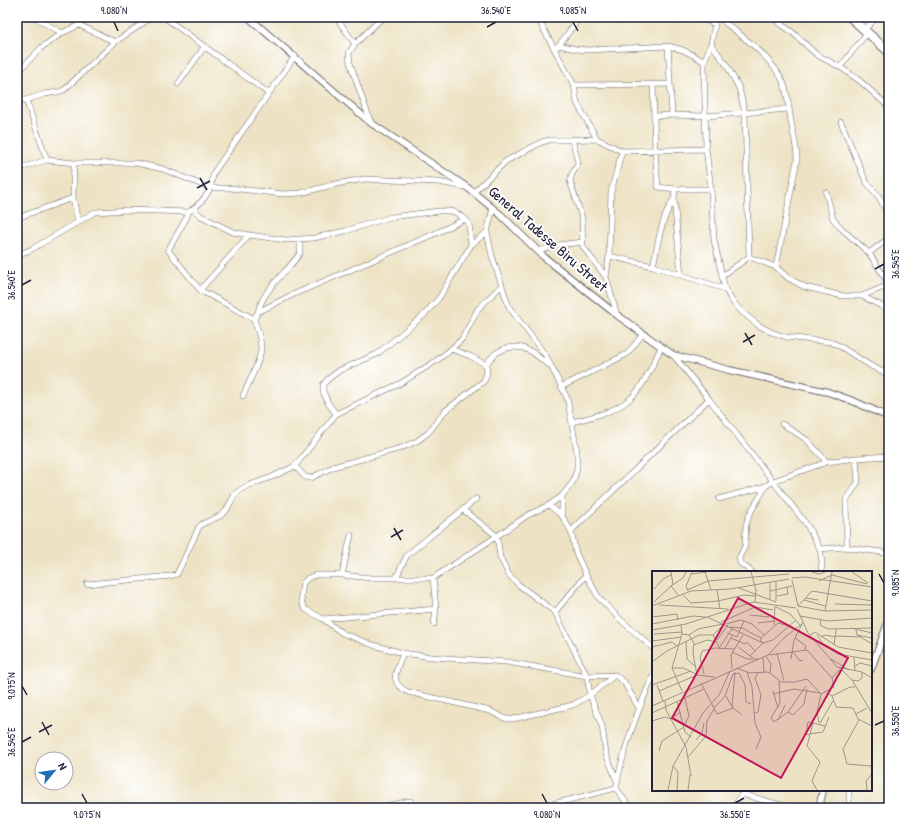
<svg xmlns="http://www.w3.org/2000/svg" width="906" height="825" font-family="'Patrick Hand',sans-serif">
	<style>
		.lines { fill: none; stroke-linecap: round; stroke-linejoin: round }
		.minor-casing { stroke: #69666b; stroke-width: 6 }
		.tertiary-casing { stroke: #69666b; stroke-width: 8 }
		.trunk-casing { stroke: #69666b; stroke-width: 10 }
		.minor { stroke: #fff; stroke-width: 5 }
		.tertiary { stroke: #fff; stroke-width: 6 }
		.trunk { stroke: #fff; stroke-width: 8 }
		.ticks { fill: none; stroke: #22223b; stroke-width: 1.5 }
		.labels { text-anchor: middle; stroke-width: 4; stroke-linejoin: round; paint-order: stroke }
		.street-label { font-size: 15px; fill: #22223b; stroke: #fff }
		.inset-road { fill: none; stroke: #9c968d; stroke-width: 1 }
		.view { fill: #c2185b; fill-opacity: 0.15; stroke: #c2185b; stroke-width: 2 }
		.inset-edge { fill: none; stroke: #22223b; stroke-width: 2 }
		.neatline { fill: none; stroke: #22223b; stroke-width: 1.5 }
		.ticks-label { font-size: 10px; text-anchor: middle; fill: #22223b }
	</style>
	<rect width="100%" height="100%" fill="#fff"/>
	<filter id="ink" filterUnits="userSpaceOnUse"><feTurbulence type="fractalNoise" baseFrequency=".025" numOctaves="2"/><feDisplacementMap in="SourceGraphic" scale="8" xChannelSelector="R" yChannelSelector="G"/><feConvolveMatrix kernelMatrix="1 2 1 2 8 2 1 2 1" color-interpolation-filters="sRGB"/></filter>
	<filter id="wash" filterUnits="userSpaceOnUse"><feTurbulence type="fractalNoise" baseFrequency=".012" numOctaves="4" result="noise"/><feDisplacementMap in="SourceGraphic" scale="16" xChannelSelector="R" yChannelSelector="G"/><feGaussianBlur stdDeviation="0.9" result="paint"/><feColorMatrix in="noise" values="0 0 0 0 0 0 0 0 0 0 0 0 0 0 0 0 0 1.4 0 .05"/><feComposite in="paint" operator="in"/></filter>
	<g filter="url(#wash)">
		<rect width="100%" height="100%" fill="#ede3c4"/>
	</g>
	<g filter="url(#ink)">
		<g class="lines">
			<defs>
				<path id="minor" d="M34 17 62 33
					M164 17 268 93
					M336 17 355 44
					M537 17 574 85 577 103 597 139
					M697 17 715 24
					M715 17V24L711 44 704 62 706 149 711 189 714 240 725 289 732 301 742 312 758 325 771 332 786 337 830 342 838 345 871 366 889 375
					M718 17C740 35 773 57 784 84 788 96 789 109 791 121 793 134 797 146 797 160L776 267
					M771 17 792 32 817 55 840 67 860 81 889 107
					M79 25 115 42
					M864 30 877 17
					M711 44 726 64 739 88 745 113 749 257
					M559 45 580 17
					M668 46 672 115 706 116 789 109
					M554 49 559 45 576 49 588 50 668 46 683 50 695 56 704 62
					M840 67 867 33
					M17 73 42 47 62 33 79 25 84 17
					M178 84 205 46
					M653 84 655 151 658 187 675 189H711
					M574 85 670 84
					M17 99 26 100 45 94 58 92 64 90 115 42 152 17
					M26 100 47 160
					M654 116 672 115
					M841 122 864 177 867 183 879 197 889 216
					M371 123 350 63 349 53 355 44 383 17
					M572 139 578 162 577 166 572 174 570 181 582 218 583 247 606 277 617 315
					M74 163 73 198 78 222
					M17 169 47 160 74 163H136L163 169 210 188H230L284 194 301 193 336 184 364 179 438 182 465 187
					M675 189 674 199 681 275
					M474 192 506 161 542 142 549 140 597 139 622 151 706 149
					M826 192 833 219 842 229 869 253 889 284
					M493 208 487 232 492 256 509 307 546 356 567 398 569 407 577 452V469L573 482 562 496 549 505 528 515 497 536 433 578H371L342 575H316L308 578 303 583 301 596 302 603 305 609 323 619 342 633 373 645 403 653 431 657 507 662 587 676 615 675 624 682 639 708
					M193 209 201 216 233 232 249 235 286 240 314 238 345 231 391 217 439 211H449L455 212 465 219 469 223 471 245
					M188 212 187 217 168 250 200 290 254 319
					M17 218 73 198
					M538 251 558 245 583 242
					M869 253 889 238
					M17 255 32 249 95 212 127 210 188 212C196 208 207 197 210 188 212 183 212 178 214 172L295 56
					M609 256 653 266 725 289
					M653 266C658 244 661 218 674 199
					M722 276 749 257 776 267 788 278 805 287 843 296H862L889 285
					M606 277 609 256 611 192 622 151
					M200 290 249 235
					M862 296 889 310
					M258 312C264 287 287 273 300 253V240
					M451 349 470 356 486 365
					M673 355 709 399 807 525 820 549 822 562 821 572
					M561 387 627 354 643 334
					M243 396C248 384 261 360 261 348 261 338 257 328 254 319L258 312 292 295 434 234 465 219
					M336 414 328 403 323 391V385L327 380 340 370 377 354 424 315 439 298 471 245 487 232
					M572 422C630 408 637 401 661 347
					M782 424 807 440 827 462
					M295 466 305 477 311 478 333 467 401 448 417 441 428 433 445 411 484 381 487 373 486 365 490 359 496 353 506 348 515 347 523 348 532 352 549 365
					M562 496V516
					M719 499 766 486 773 481 827 462 856 458 889 456
					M549 505 562 516 571 531 576 553 586 575 599 598 622 621 653 648
					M463 510 497 536 500 557 509 575 519 585 555 612 587 676 590 695 602 726 606 754 617 781
					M571 531 709 399
					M844 547 881 552 889 555
					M820 549 844 547 847 544 846 501 858 482 856 458
					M752 572 740 563 739 558 745 546 746 525 749 515 766 486
					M342 575 351 535
					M396 578 407 555 476 499
					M433 578 436 609 434 624
					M87 584 171 576 177 574 199 527 202 524 220 516 226 511 235 494 240 490 247 486 272 477 295 466 336 414 401 383 436 361 449 351 462 339 478 309 502 285
					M555 612 586 575
					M323 619 436 609
					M403 653C397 670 387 682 408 692L490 711 506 719H513L573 705 590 695 615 675
					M742 794 791 808
					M377 808 410 801 412 802 414 808
					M537 808 616 788
					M630 808 616 788C623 749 637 712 653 676
					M733 808 742 794 743 790
					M849 808V790
					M881 808 889 806"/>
				<path id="tertiary" d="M248 17 371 123 468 188 501 215 544 257 617 315 673 355 729 370 828 392 853 401 889 417
					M871 669 889 620
					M819 808 823 790"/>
				<path id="trunk" d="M850 17 889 52"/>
			</defs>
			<use href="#minor" class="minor-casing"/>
			<use href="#tertiary" class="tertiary-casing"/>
			<use href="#trunk" class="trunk-casing"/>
			<use href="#minor" class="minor"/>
			<use href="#tertiary" class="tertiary"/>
			<use href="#trunk" class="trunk"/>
		</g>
	</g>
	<path class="ticks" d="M114 22 118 31M573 22 578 31M487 27 496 22M200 178 207 190M197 188 210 181M875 269 884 264M22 285 31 280M745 333 752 345M743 342 755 335M394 528 401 540M391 537 403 530M879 574 884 583M22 686 27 695M42 722 49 735M875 725 884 721M39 732 52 725M22 742 31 737M82 794 87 803M542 794 547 803M735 803 744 798"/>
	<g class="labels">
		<g class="street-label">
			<text transform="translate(548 239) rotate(41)" y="5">General Tadesse Biru Street</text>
		</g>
	</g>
	<g transform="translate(652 571)">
		<rect width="220" height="220" fill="#ede3c4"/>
		<path class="inset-road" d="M19 1 21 14M53 1 59 19M99 1 104 19 103 31M160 1 167 3 173 1M200 1 216 12M39 3 55 1M140 7 153 6 220 16M140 9 146 35M167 10 180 4 215 13M124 11V30M118 12V28M19 15 27 25M87 17 124 31M2 18 11 8 19 4M35 19 56 10 137 3M65 19 68 38M36 20 34 15 40 1M118 20 140 15M30 23 39 32 66 30 92 24 103 25M125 25 136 23 135 17M154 27 166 29M152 29 173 35M2 31 19 15 31 7 34 1M183 33 220 34M7 34 76 38M0 35 39 20 78 18 137 8M146 35 160 20 220 30M146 35 173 40 220 39M124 36 138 43 148 54M145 38 156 62 185 96 210 101 220 107M173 40 180 1M98 44 117 46M148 45 176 50 220 47M0 46 25 43 26 49M55 46 111 72 121 69 144 49M169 49 168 54 176 58 220 57M69 51 103 36 121 39M106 52 123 50M0 53 41 45 54 46M74 53 89 49 100 53 112 64M29 54 30 63 20 97 30 120M122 54 123 35M78 56 90 57 109 67M199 57 220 62M0 59 34 53 101 31 144 37M204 59 205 64 220 73M75 62 85 66 92 50M2 63 30 61M30 63 37 64 46 58 71 53M37 64 42 72 41 82 45 104M61 64 72 53M158 64 163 61 186 76 220 82M165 64 171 73 186 83 220 89M205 64 220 67M184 65 209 66M169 66 173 64 184 66M79 67 93 73 95 71 103 80M143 67 154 75 153 79M65 69 76 54M0 70 29 66M34 71 35 88 44 96M109 71V67L126 52 137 55M42 74 55 69 64 71M182 74 184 58M0 76 20 71 25 75M86 76 101 87M67 77 80 58M73 77 80 65M80 81 95 88H106M141 81 148 90 151 89M125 82 132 110M117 84 155 79 180 107 182 116 169 123 155 108 143 111H127M98 85 111 72M114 85 119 93 118 102M111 86 112 101M202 86 203 100M139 88 142 69 150 53M179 88 197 99M0 91 15 80 47 64H61L67 76M203 95 208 92 220 95M20 97H31L44 103M84 97 98 102 116 101 127 109M80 98 79 84 91 64M190 99 200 109 220 142M83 101 80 136 90 144M95 101 100 116 103 152 109 166 104 178M87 102 93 114 94 131 99 133M52 103 48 87 50 80 63 77 82 78M180 107 188 98M127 109 128 132 119 147 122 151 136 141 154 115M200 109 206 110 210 107V101M49 112 65 143 81 137M0 114 39 100M5 114 11 130M7 120 45 104 62 106M121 120 126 137M175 122 180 125 198 116H203M121 123 142 118 168 122M74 125 80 136M180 125 184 136 201 137 206 148 220 155M13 129 14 139 34 176 39 205M25 131 33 161 39 166M0 135 116 84 133 66 151 52M62 137 73 125 81 103 87 102M136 141 141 144 152 133 155 118M0 142 52 118M103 142 106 141 109 124 103 107 106 102M204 143 215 137M126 149 133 134M207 149 191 178 195 193 219 195 220 203 214 210 215 219M0 150 13 146 18 148 29 141M161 152 155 175 168 191 160 210 165 219M167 152 165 141 169 123M168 152 181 130M32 155 37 145 33 127M157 163 171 161 177 146M157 164 154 163 156 151 173 155M44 169 50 162 52 152M7 180 10 170 32 156M36 186 54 165 55 150 62 138M21 195 26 201 25 219M16 219 21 195 51 142 67 124 78 100M36 219 38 204"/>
		<path class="view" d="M86 27 196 87 129 207 20 147Z"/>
		<rect width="220" height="220" class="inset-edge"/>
	</g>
	<rect width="906" height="825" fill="none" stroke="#fff" stroke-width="44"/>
	<g transform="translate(54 771) rotate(61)"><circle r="19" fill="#ffffff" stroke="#a7a7b1"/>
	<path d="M0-3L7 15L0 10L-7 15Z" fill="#1f6fb2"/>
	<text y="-6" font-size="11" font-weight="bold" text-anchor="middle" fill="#22223b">N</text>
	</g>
	<rect x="22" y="22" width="862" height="781" class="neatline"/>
	<g class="ticks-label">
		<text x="114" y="14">9.080°N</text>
		<text x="496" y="14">36.540°E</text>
		<text x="573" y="14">9.085°N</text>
		<text transform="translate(895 264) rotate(-90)" y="4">36.545°E</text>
		<text transform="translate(11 285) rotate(-90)" y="4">36.540°E</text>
		<text transform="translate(895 583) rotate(-90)" y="4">9.085°N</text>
		<text transform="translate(11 686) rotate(-90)" y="4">9.075°N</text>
		<text transform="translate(895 721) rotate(-90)" y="4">36.550°E</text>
		<text transform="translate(11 742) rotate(-90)" y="4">36.545°E</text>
		<text x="87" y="818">9.075°N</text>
		<text x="547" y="818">9.080°N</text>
		<text x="735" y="818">36.550°E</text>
	</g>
</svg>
